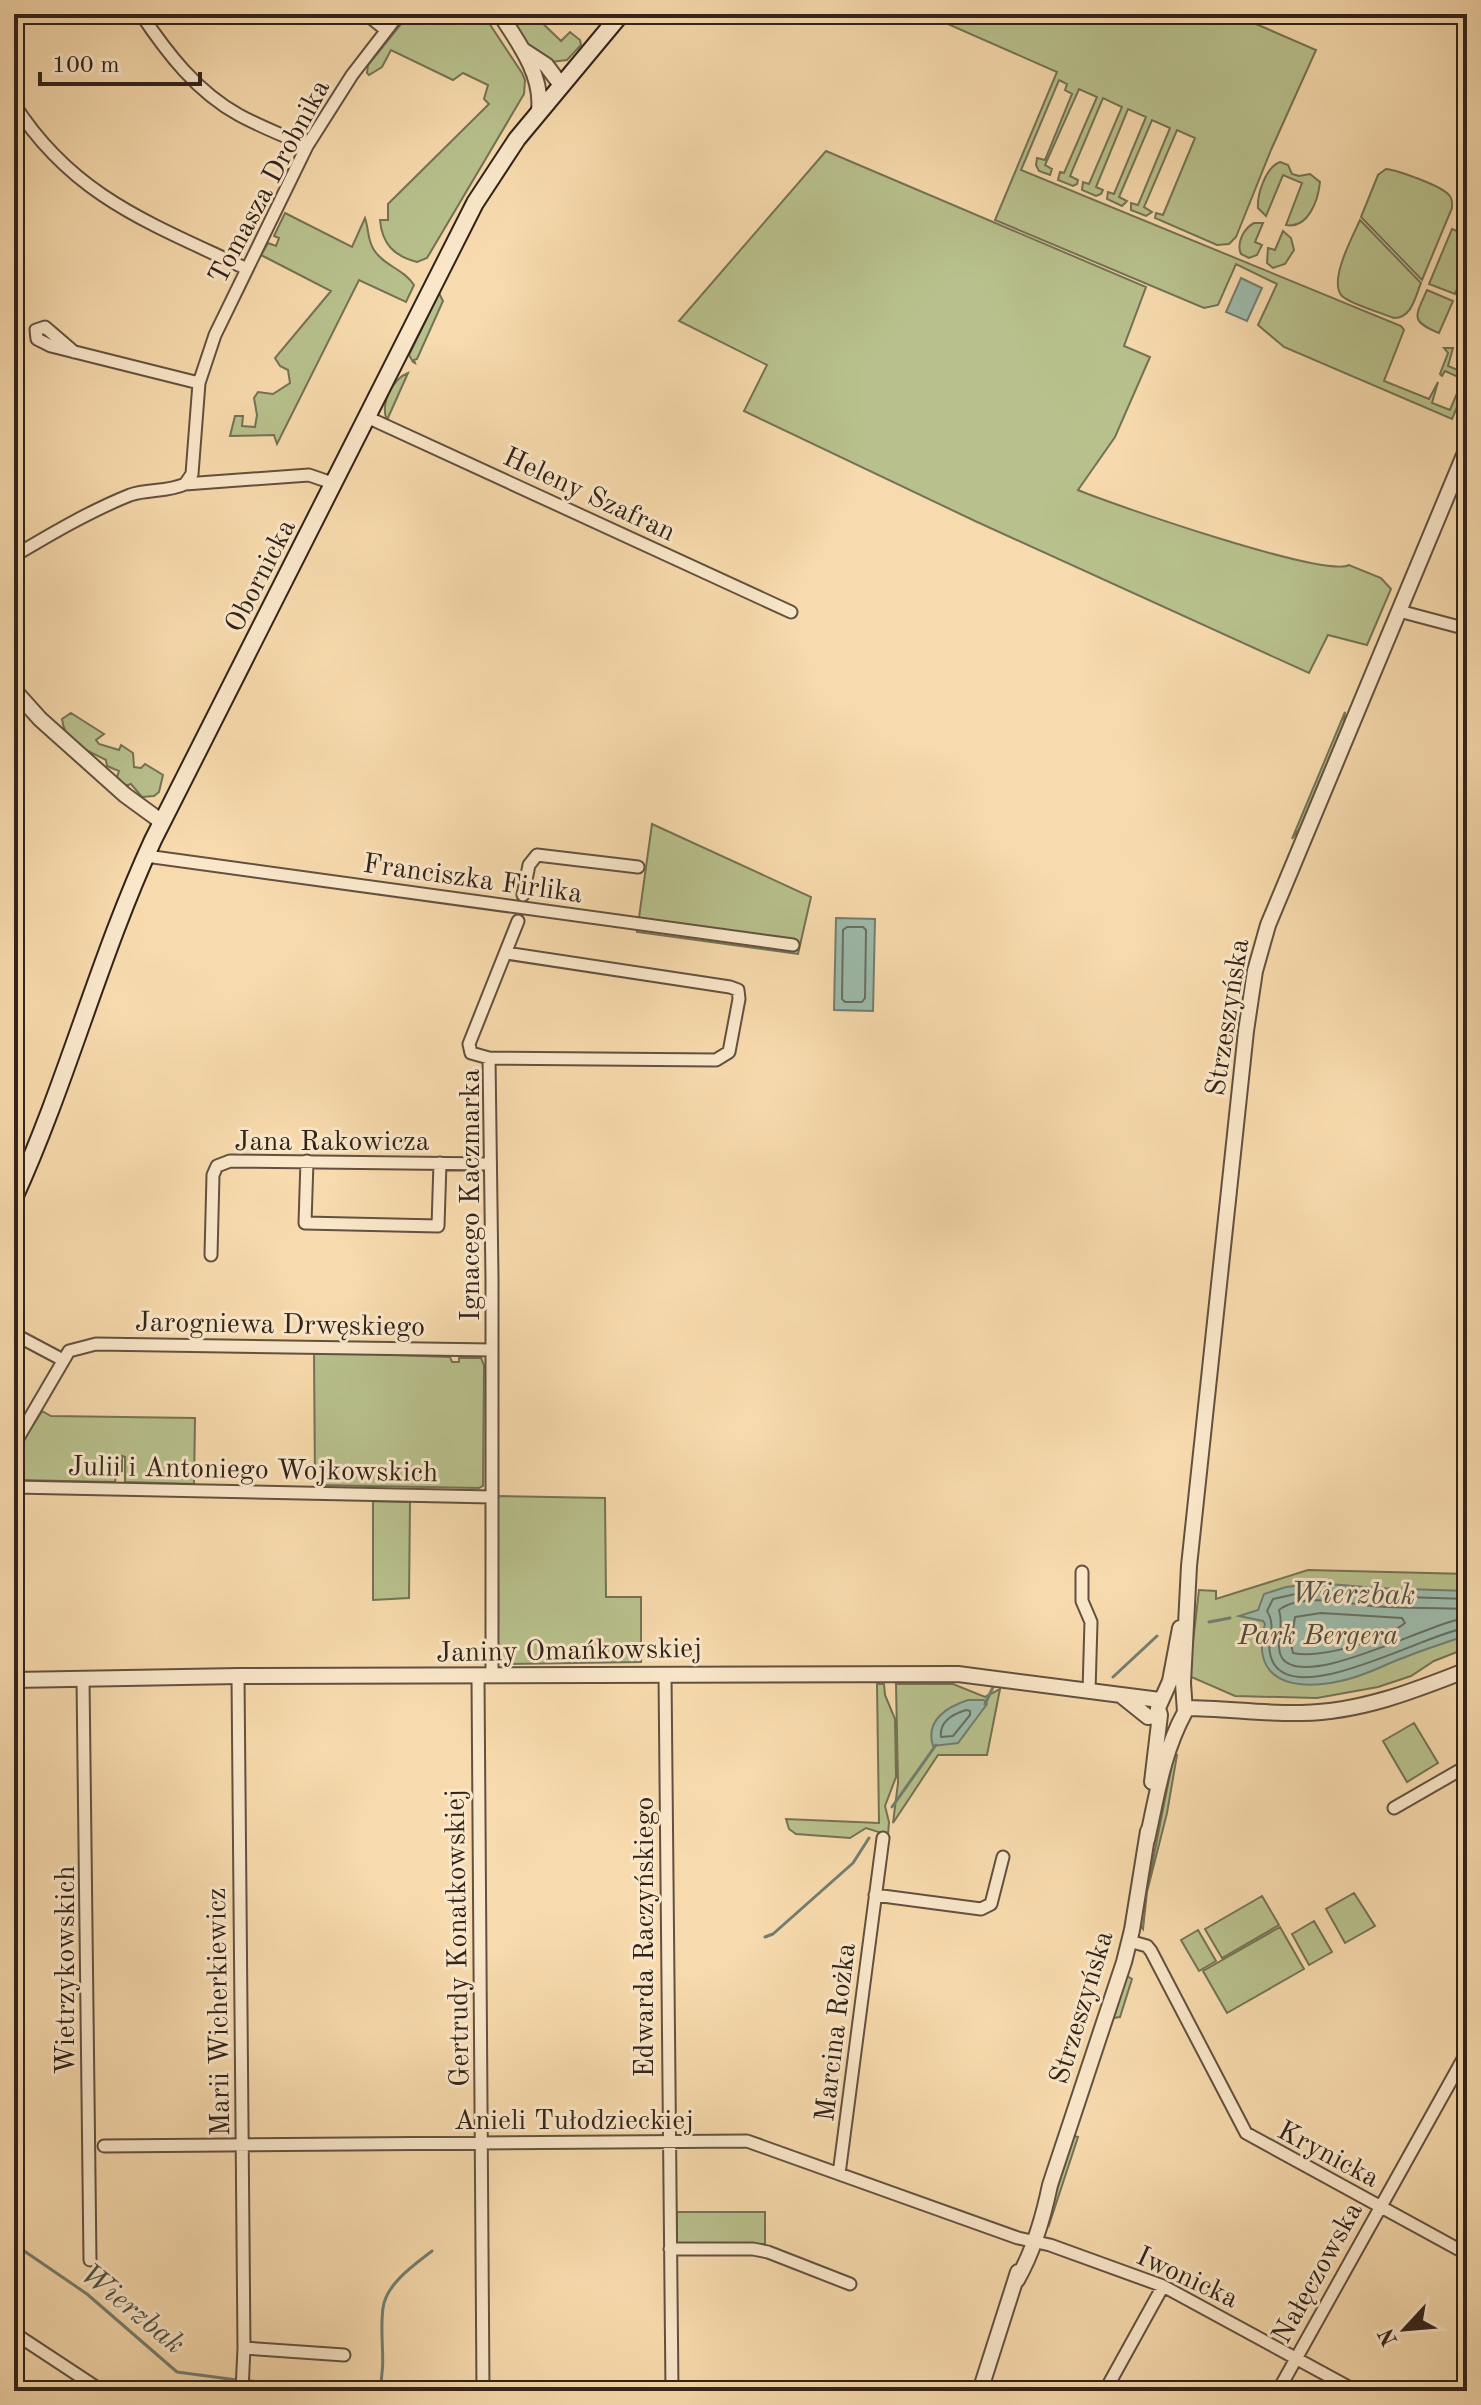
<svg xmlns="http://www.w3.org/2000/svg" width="1481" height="2405" font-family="'Old Standard TT',serif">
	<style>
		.green { fill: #b8c18d; stroke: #747254; stroke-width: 2 }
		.water { fill: #9dbbab; stroke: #727e71; stroke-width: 2 }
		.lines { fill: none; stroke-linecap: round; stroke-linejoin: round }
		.shore { stroke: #676f62; stroke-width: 2 }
		.stream { stroke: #727e71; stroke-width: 3 }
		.minor-casing { stroke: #62513f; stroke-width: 15 }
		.tertiary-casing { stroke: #62513f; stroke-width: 18 }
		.secondary-casing { stroke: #31231a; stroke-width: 20 }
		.minor { stroke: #fae7ca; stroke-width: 11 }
		.tertiary { stroke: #fae7ca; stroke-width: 14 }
		.secondary { stroke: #fae7ca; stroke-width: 16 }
		.labels { text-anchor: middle; stroke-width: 6; stroke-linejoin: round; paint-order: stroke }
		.street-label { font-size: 28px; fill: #31231a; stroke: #fae7ca }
		.park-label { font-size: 28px; font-style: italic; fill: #534a37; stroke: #fae7ca }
		.water-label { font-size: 30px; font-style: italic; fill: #515146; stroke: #fae7ca }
	</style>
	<rect width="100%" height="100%" fill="#f7daad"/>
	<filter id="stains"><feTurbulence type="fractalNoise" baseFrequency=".0025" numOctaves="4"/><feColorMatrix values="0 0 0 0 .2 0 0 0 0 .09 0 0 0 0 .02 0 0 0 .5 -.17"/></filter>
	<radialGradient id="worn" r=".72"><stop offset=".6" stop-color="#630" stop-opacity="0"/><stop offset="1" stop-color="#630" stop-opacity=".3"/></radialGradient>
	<path class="green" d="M409 14H483L522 73 525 80 524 94 427 258 417 262C394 256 382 244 380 220H388V204L489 104 484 99 488 85 463 73 453 80 391 50 382 67 369 75 367 73 368 65Z
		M506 14H533L561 41 570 32 580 40 581 45 567 60 551 62 529 47Z
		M938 14H1233L1316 50 1271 150 1236 237 1229 244 1217 245 1155 218 1156 213 1163 215 1195 138 1177 130 1144 207 1152 212 1146 216 1131 210V203L1138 205 1170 128 1152 120 1119 197 1127 201 1122 206 1107 199 1108 192 1114 194 1146 117 1128 109 1096 187 1103 190 1101 194 1096 196 1082 190 1083 182 1089 184 1122 107 1103 98 1070 176 1078 180 1077 184 1073 186 1058 180 1060 172 1064 173 1097 97 1079 89 1045 165 1052 169 1050 175 1039 171 1036 165 1037 158 1045 160 1072 94 1065 90 1067 84 1059 80 1021 170 1401 326 1404 330 1384 381 1429 399 1438 382 1432 403 1450 410 1463 379 1445 371 1442 376 1440 374 1448 353 1444 348H1453L1448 366 1467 374V384L1452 419 1284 347 1258 325 1277 284 1236 264 1218 305 1204 308 995 220 1057 72 934 18Z
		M826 151 1146 287 1124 346 1150 357 1115 437 1078 490C1114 505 1325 578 1349 565L1381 578 1391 589 1367 645 1328 635 1309 673 975 521 744 411 767 365 679 321Z
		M1280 162 1288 165 1292 174 1299 176 1310 174 1320 182C1318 201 1308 229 1286 225L1302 183 1283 175 1266 216 1258 208C1257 194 1266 167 1280 162Z
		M1386 169C1397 170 1442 186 1449 195 1453 199 1452 203 1452 208L1422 280 1361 217 1378 175Z
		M285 213 352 247 365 218C369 229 367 239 374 250 384 266 404 269 414 285L406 302 359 280 277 444 274 435 230 436 235 416H243L242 426 255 427 257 415 254 398 258 392 273 394 290 383 288 370 280 366 275 358 331 291 261 255 268 243 276 246 279 238 274 236Z
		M1360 220 1421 283C1415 297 1412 318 1394 318 1382 313 1350 304 1342 296 1328 281 1353 236 1360 220Z
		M1254 223H1263L1255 242 1262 245 1257 255 1249 258 1241 254C1236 243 1244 228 1254 223Z
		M1452 229 1467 235V266L1455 294 1429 284Z
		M1283 231 1291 238 1294 250 1285 264 1273 268 1267 263 1268 248 1275 250Z
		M1427 290 1453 301 1439 333C1410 321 1415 317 1427 290Z
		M439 293 443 301 417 359 414 360 415 363 413 362 409 355Z
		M408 373 387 420C380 405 392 379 408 373Z
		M1345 712 1344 723 1300 828 1292 839Z
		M71 713 104 734 96 740 99 744 119 750 121 745 133 753 134 767 141 768 145 764 163 775 159 792 154 796 142 797 131 784 125 786 117 777 119 771 107 766 106 760C89 751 64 743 62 719Z
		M652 824 811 897 798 954 637 932Z
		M314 1352 450 1357 452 1362H459V1358H481L484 1365 483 1486 479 1488 315 1485Z
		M42 1411 51 1416 195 1418 194 1484 125 1482V1457L122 1456V1471L116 1476 115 1482 18 1480C4 1458 31 1430 42 1411Z
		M498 1496 605 1498 606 1597H641V1662L505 1664 498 1655Z
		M373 1501 410 1502 409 1598 373 1600Z
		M1308 1570 1467 1574V1648L1434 1661 1411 1676 1378 1687 1317 1698 1235 1696 1189 1676 1199 1590 1216 1591V1599Z
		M877 1684H884L885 1695 895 1719 896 1777 885 1806 889 1822 888 1835 866 1828 850 1838 796 1834 789 1829 786 1819 879 1823Z
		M896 1684H953L985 1697 1000 1689 987 1755H938L893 1823 898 1783Z
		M1414 1723 1438 1763 1407 1782 1383 1741Z
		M1174 1754 1177 1755 1167 1813 1147 1892 1143 1929 1140 1925Z
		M1354 1893 1375 1926 1345 1943 1326 1909Z
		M1262 1896 1279 1925 1222 1958 1205 1929Z
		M1314 1921 1332 1952 1309 1965 1292 1934Z
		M1280 1927 1304 1969 1227 2013 1203 1971Z
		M1198 1930 1216 1961 1199 1971 1181 1940Z
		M1127 1976 1132 1979 1120 2017 1113 2018Z
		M1074 2136 1078 2137 1049 2225 1047 2220Z
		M677 2212H765V2244L677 2245Z"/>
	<path class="water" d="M1241 278 1262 288 1247 321 1226 312Z
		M836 918 875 919 873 1011 834 1010Z
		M1319 1583 1375 1588 1467 1591V1635C1446 1643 1424 1649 1403 1658 1391 1662 1380 1668 1369 1672 1323 1691 1245 1698 1265 1624L1263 1621 1239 1616 1258 1610 1264 1594 1286 1587Z
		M968 1700H984L987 1704 958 1743 933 1746C925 1720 947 1707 968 1700Z"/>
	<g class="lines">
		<path class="shore" d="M847 927H863L866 930 865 998 862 1002H845L842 999 843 930Z
			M1467 1599 1374 1596 1330 1591 1300 1593 1273 1599 1267 1611C1279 1630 1262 1644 1274 1664 1301 1707 1428 1632 1467 1628
			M1467 1609C1436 1607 1403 1609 1372 1606 1346 1603 1301 1593 1279 1610 1285 1628 1274 1645 1282 1658 1305 1692 1434 1620 1467 1618
			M1321 1613 1402 1618 1405 1623C1384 1640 1321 1659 1293 1653L1291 1644 1295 1617Z
			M966 1710 970 1711V1715L953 1736 941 1737C939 1721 953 1714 966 1710Z"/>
		<path class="stream" d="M1209 1622 1230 1618
			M1113 1677 1157 1636
			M985 1704 994 1685
			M892 1807 936 1745
			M765 1937 773 1934 853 1863 869 1838
			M14 2244 87 2294 177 2372 237 2380
			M251 2381 317 2391
			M379 2391C387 2361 379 2337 383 2308 386 2284 414 2265 432 2251"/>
		<defs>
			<path id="minor" d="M141 14C167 53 197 92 239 115 261 127 285 136 307 146
				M366 14 386 30
				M14 104C73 197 152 224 247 269
				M74 352 45 327 36 330 37 339 51 346 199 383
				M369 418 791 612
				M185 484 192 474 199 383 215 335 307 146 352 75 399 14
				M14 556C51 534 90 511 130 495 148 489 168 492 185 484L309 475 335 484
				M1399 611 1467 629
				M146 856 793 945
				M523 895 529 865 537 855 638 867
				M506 953 730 987 738 990 739 999 729 1052 716 1060 489 1058 471 1053 469 1044 518 921
				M489 1058 492 1279V1676
				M307 1161 305 1223 438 1226 440 1163
				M211 1255 213 1175 217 1166 230 1161 489 1164
				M14 1334 63 1360
				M14 1445 69 1351 96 1344 492 1350
				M14 1487 492 1497
				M1082 1572V1601L1091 1622 1089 1691
				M665 1674 672 2391
				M238 1676 244 2348 242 2391
				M478 1677 483 2391
				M83 1679 90 2260
				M1394 1808 1467 1766
				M875 1895 981 1909 991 1904 1003 1857
				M1129 1941 1147 1946 1151 1951 1246 2133 1467 2254
				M104 2146 747 2141 1018 2238 1050 2245 1163 2286 1356 2391
				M839 2174 883 1838
				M670 2249H753L768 2252 850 2284
				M14 2333 102 2391
				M244 2348 344 2355
				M1105 2391 1163 2286
				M1278 2391 1467 2052"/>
			<path id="tertiary" d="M500 14C518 42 543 75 539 110
				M523 50 546 65 561 85
				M14 690 40 719 125 795 162 822
				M14 1680 238 1676 958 1674 1160 1700
				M1123 1697 1148 1717 1160 1715
				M1186 1708C1224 1708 1263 1714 1302 1713 1360 1712 1414 1691 1467 1670
				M1152 1782 1160 1715 1158 1708 1170 1681 1180 1628
				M1147 1840C1157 1795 1163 1752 1185 1712L1183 1683 1189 1566 1246 1031 1255 971 1268 925 1467 448
				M1017 2280C1034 2250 1043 2219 1050 2185L1124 1962 1132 1930 1148 1831
				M980 2391 1018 2272"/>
			<path id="secondary" d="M14 1198C67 1082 99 957 153 840L475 203 517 139 621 14"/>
		</defs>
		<use href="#minor" class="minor-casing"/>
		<use href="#tertiary" class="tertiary-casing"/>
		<use href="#secondary" class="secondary-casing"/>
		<use href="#minor" class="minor"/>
		<use href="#tertiary" class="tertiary"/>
		<use href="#secondary" class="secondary"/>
	</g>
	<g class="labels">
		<g class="street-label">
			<text transform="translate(268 181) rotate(-62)" y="10">Tomasza Drobnika</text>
			<text transform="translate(590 493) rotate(25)" y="10">Heleny Szafran</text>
			<text transform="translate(259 575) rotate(-63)" y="10">Obornicka</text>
			<text transform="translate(473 877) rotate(8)" y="10">Franciszka Firlika</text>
			<text transform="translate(1226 1017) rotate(-81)" y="10">Strzeszyńska</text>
			<text x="332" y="1150">Jana Rakowicza</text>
			<text transform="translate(469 1195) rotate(-90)" y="10">Ignacego Kaczmarka</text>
			<text transform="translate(280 1323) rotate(1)" y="10">Jarogniewa Drwęskiego</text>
			<text transform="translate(253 1468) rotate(1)" y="10">Julii i Antoniego Wojkowskich</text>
			<text transform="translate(569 1649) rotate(-1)" y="10">Janiny Omańkowskiej</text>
			<text transform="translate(643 1937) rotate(-90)" y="10">Edwarda Raczyńskiego</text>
			<text transform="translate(456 1938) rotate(-91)" y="10">Gertrudy Konatkowskiej</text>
			<text transform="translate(64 1970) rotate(-90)" y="10">Wietrzykowskich</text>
			<text transform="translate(1080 2007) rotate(-73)" y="10">Strzeszyńska</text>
			<text transform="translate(217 2012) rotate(-91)" y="10">Marii Wicherkiewicz</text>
			<text transform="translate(834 2032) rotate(-83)" y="10">Marcina Rożka</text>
			<text x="574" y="2129">Anieli Tułodzieckiej</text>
			<text transform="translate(1329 2153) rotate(28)" y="10">Krynicka</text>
			<text transform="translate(1316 2272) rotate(-61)" y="10">Nałęczowska</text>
			<text transform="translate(1188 2276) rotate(25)" y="10">Iwonicka</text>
		</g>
		<g class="park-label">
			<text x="1318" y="1644">Park Bergera</text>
		</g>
		<g class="water-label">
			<text transform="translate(1353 1593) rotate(1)" y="10">Wierzbak</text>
			<text transform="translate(133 2308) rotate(39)" y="10">Wierzbak</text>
		</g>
	</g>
	<rect width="1481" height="2405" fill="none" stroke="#f7daad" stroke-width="48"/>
	<rect x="16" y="16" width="1449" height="2373" fill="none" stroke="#31231a" stroke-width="4"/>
	<rect x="24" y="24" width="1433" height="2357" fill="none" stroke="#31231a" stroke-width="2"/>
	<g transform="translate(1405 2329) rotate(244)" stroke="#fae7ca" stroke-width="6" paint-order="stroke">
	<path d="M0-6L14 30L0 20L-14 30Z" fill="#31231a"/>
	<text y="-12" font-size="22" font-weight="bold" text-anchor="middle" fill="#31231a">N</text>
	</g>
	<path d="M40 72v12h160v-12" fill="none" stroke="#31231a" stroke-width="4"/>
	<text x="52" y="72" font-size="24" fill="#31231a" stroke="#fae7ca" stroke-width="6" paint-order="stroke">100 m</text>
	<rect width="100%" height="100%" filter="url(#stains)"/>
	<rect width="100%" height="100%" fill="url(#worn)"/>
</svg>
